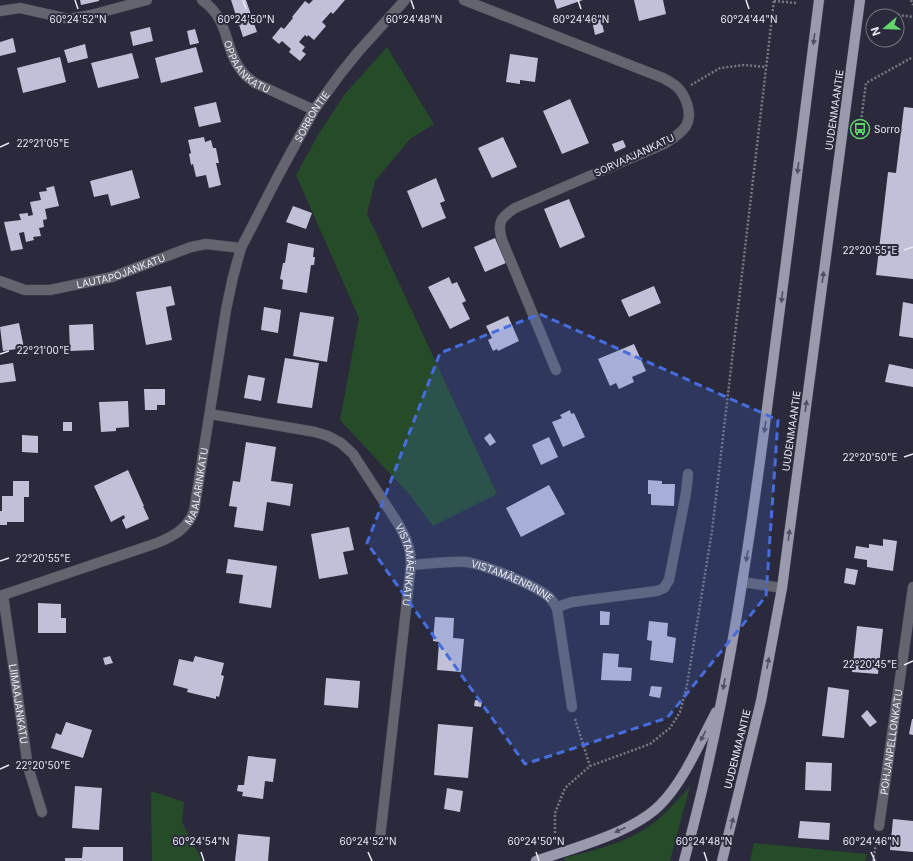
<svg xmlns="http://www.w3.org/2000/svg" width="913" height="861" font-family="Inter,sans-serif">
	<style>
		.green { fill: #264b28 }
		.building { fill: #c0c0d8 }
		.lines { fill: none; stroke-linecap: round; stroke-linejoin: round }
		.minor-casing { stroke: #454556; stroke-width: 11 }
		.major-casing { stroke: #454556; stroke-width: 11 }
		.path { stroke: #787887; stroke-width: 2.5; stroke-dasharray: 2 2; stroke-linecap: butt }
		.minor { stroke: #63646d; stroke-width: 10 }
		.major { stroke: #9a9aad; stroke-width: 10 }
		.oneway { fill: #515164 }
		.marked { fill: #466dde; fill-opacity: 0.2; stroke: #466dde; stroke-width: 3; stroke-dasharray: 8 5; stroke-linejoin: round }
		.ticks { fill: none; stroke: #e9e9f5; stroke-width: 1.5 }
		.labels { text-anchor: middle; stroke-width: 4; stroke-linejoin: round; paint-order: stroke }
		.street-label { font-size: 10px; fill: #e9e9f5; stroke: #2a2a3c }
		.poi-label { font-size: 10px; fill: #e9e9f5; stroke: #2a2a3c; text-anchor: start }
		.ticks-label { font-size: 10px; text-anchor: middle; fill: #e9e9f5; stroke: #2a2a3c; stroke-width: 4; stroke-linejoin: round; paint-order: stroke }
	</style>
	<rect width="100%" height="100%" fill="#2a2a3c"/>
	<path class="green" d="M387 47 434 124 410 139 375 181 367 214 497 494 433 526 409 494 340 420 359 318 296 175 318 135 344 95Z
		M690 786 670 861H564V858C591 851 621 844 645 829 662 818 677 801 690 786Z
		M151 791 184 802 182 822 202 861H152Z
		M754 843 867 854 865 861H750Z"/>
	<path class="building" d="M80 0H99V1L81 5Z
		M231 0H246L257 32 243 37Z
		M313 0H345L333 14 331 12 322 22 326 26 314 40 308 35 307 37 305 35 299 42 305 47 302 51 306 54 300 61 289 52 291 49 282 41 279 44 272 38 281 27 284 29 293 18 292 17 305 1 309 4Z
		M554 0H583L557 9Z
		M634 0H663L666 14 639 21Z
		M600 14 604 32 595 35 591 16Z
		M150 27 153 41 133 46 130 32Z
		M195 29 199 43 190 45 187 31Z
		M13 38 16 52 0 56V42Z
		M85 44 88 58 68 63 64 50Z
		M196 47 203 72 161 83 155 58Z
		M132 53 139 78 98 88 91 63Z
		M510 54 538 58 535 82 520 80V84L506 82Z
		M60 57 66 82 23 93 17 68Z
		M570 99 589 143 562 154 543 111Z
		M216 102 221 122 199 127 194 107Z
		M904 107 913 108V279L876 275 888 172 896 173Z
		M204 137 205 142 211 140 213 148H216L219 163H216L221 185 209 188 206 175 196 177 193 164 191 165 189 154 191 153 188 140Z
		M503 137 517 167 492 178 478 148Z
		M623 140 626 147 615 152 612 144Z
		M132 170 140 198 111 206 108 194 94 197 90 181Z
		M436 178 445 201 440 203 446 218 422 228 407 191Z
		M54 186 59 206 45 209 47 219 43 220 44 227 39 228 41 236 33 237 34 240 26 242 24 232 19 233 23 249 11 251 4 222 21 220 19 214 28 213V216L33 215 30 202 41 200 39 192 47 191 46 188Z
		M569 199 585 237 560 248 544 209Z
		M293 206 312 213 306 229 286 222Z
		M495 238 506 263 485 272 474 247Z
		M288 243 314 248 313 257H315L314 265H311L307 293 282 289 283 280 280 279 283 263H285Z
		M449 277 452 284 457 282 466 301 462 303 470 319 450 329 428 287Z
		M171 286 175 305 166 307 172 340 146 345 136 292Z
		M654 286 661 303 629 317 621 300Z
		M903 302 913 304V338L899 336Z
		M264 307 281 310 278 333 261 330Z
		M300 312 334 317 327 362 293 356Z
		M508 316 519 341 498 351 497 349 493 351 488 340 492 338 486 326Z
		M19 323 24 348 3 351 0 327Z
		M93 324 94 350 70 351 69 325Z
		M634 344 646 371 632 377 634 382 619 389 616 383 610 386 598 359Z
		M285 358 319 363 312 408 277 403Z
		M13 363 16 381 0 383V365Z
		M889 364 913 369V387L885 382Z
		M248 375 265 378 261 401 244 398Z
		M144 389H165V405H157V410H145Z
		M128 401 129 427 116 428V431L101 432 99 402Z
		M570 410 571 414 574 413 585 437 563 447 552 422 562 418 560 415Z
		M63 422H72V431H63Z
		M490 433 496 442 490 446 484 438Z
		M22 435 38 436V453L22 452Z
		M549 437 558 457 541 465 532 445Z
		M246 442 276 447 271 481 293 484 290 506 267 502 263 531 234 527 237 507 229 506 233 481 240 482Z
		M128 470 144 506H143L149 519 126 529 122 520 125 518 124 515 111 522 94 486Z
		M648 480 662 481V484H675L674 506 651 505V494H648Z
		M13 481H29V497H24V522H7V525H0V511H2V496H13Z
		M549 485 565 514 521 537 506 508Z
		M349 527 354 550 343 552 348 574 319 579 311 534Z
		M883 539 897 541 893 571 867 567V560L854 558 856 546 869 548V544L883 546Z
		M228 559 277 566 271 608 239 603 243 575 226 573Z
		M846 568 858 570 855 585 844 583Z
		M38 603 61 604V618H66V633H38Z
		M600 611 610 612 609 625H600Z
		M435 617 454 618 453 638 464 639 461 672 437 670 439 642 433 641Z
		M649 621 668 623 667 636 676 638 673 663 650 660 652 641 647 640Z
		M857 626 883 629 878 674 852 672Z
		M603 653 619 654 618 667 632 668 631 681 601 680Z
		M110 656 113 663 105 665 103 658Z
		M195 656 224 663 221 675 224 676 219 697 216 696V699L187 692 188 689 173 685 179 659 193 662Z
		M326 678 360 681 358 708 324 705Z
		M651 686 662 687 660 698 649 696Z
		M828 687 849 690 844 738 822 736Z
		M475 700 482 701 481 707 474 706Z
		M867 710 877 722 870 727 861 716Z
		M912 719H913V735L909 734Z
		M66 722 92 730 83 758 51 748 56 733 61 735Z
		M438 724 473 727 468 778 434 775Z
		M248 756 276 759 273 782 265 781 263 799 242 796 243 792 237 791 238 785H244Z
		M806 762 832 763 831 791 805 790Z
		M75 786 102 788 99 830 72 828Z
		M447 788 463 791 460 812 444 809Z
		M893 819 913 821V852L890 850Z
		M800 821 830 823 829 840 798 838Z
		M238 834 270 837 268 861H235Z
		M83 847H123V861H65V858H82Z"/>
	<g class="lines">
		<defs>
			<g id="minor">
				<path id="s1" d="M202 0C231 21 223 47 241 70 245 76 250 79 255 83L314 110"/>
				<path d="M464 0 663 78C667 80 672 83 676 86 686 95 693 114 686 126 681 134 672 139 664 144L515 208C500 218 497 223 502 240L556 370"/>
				<path d="M0 11 20 8 69 19 91 15 147 0"/>
				<path id="s2" d="M0 281 25 290H50L112 277 191 247 206 244 241 248"/>
				<path id="s3" d="M210 414 315 432 328 436 341 443 353 454 399 525 406 539 410 552 411 565 380 838"/>
				<path id="s4" d="M411 565C429 564 448 561 466 562 483 564 538 586 550 598 553 601 555 605 557 608L572 707"/>
				<path d="M742 582 782 588"/>
				<path id="s5" d="M3 595 28 767 42 812"/>
				<path id="s6" d="M0 596 157 543C174 536 187 529 194 511L226 310 233 277 241 248 277 178 314 110 341 73 358 52 405 0"/>
				<path d="M557 608 563 605 572 602 657 591 664 588 669 580 686 493 688 474"/>
				<path id="s7" d="M879 826 913 587"/>
			</g>
			<path id="major" d="M536 861C573 848 632 833 660 805 684 781 700 742 716 712
				M684 861C722 723 744 581 763 439 783 293 800 146 819 0
				M722 861 761 701 782 588 860 0"/>
		</defs>
		<use href="#minor" class="minor-casing"/>
		<use href="#major" class="major-casing"/>
		<path class="path" d="M911 0 913 5
			M774 1 796 3
			M878 12 913 17
			M691 85 720 68 744 65 766 67
			M860 129 866 83 913 57
			M575 719 590 766
			M555 841V813L565 788 590 766 650 744 670 728 680 712 687 685 712 531 774 0
			M873 861 877 838"/>
		<use href="#minor" class="minor"/>
		<use href="#major" class="major"/>
	</g>
	<defs><path id="oneway-solid" d="M-6-.8H1V-3.2L6.5 0L1 3.2V.8H-6Z"/></defs>
	<g class="oneway">
		<use href="#oneway-solid" transform="translate(814 39) rotate(97)"/>
		<use href="#oneway-solid" transform="translate(798 168) rotate(97)"/>
		<use href="#oneway-solid" transform="translate(823 277) rotate(-82)"/>
		<use href="#oneway-solid" transform="translate(782 297) rotate(97)"/>
		<use href="#oneway-solid" transform="translate(806 406) rotate(-82)"/>
		<use href="#oneway-solid" transform="translate(765 427) rotate(98)"/>
		<use href="#oneway-solid" transform="translate(789 535) rotate(-82)"/>
		<use href="#oneway-solid" transform="translate(747 556) rotate(100)"/>
		<use href="#oneway-solid" transform="translate(768 663) rotate(-80)"/>
		<use href="#oneway-solid" transform="translate(724 684) rotate(100)"/>
		<use href="#oneway-solid" transform="translate(703 736) rotate(117)"/>
		<use href="#oneway-solid" transform="translate(732 823) rotate(-76)"/>
		<use href="#oneway-solid" transform="translate(620 830) rotate(156)"/>
	</g>
	<path class="marked" d="M540 314 778 420 766 596 667 718 525 764 367 543 440 353Z"/>
	<path class="ticks" d="M75 0 78 9M243 0 246 9M411 0 414 9M578 0 581 9M746 0 749 9M0 147 9 143M904 250 913 247M0 354 9 351M904 457 913 454M0 561 9 558M904 665 913 661M0 769 9 765M201 852 204 861M368 852 372 861M536 852 539 861M704 852 707 861M871 852 875 861"/>
	<defs>
		<symbol id="bus-ring" viewBox="-11 -11 22 22"><circle r="9.5" fill="#2a2a3c" stroke="#61d46a" stroke-width="1.5"/><path d="M-5-6H5V4H4V6H2V4H-2V6H-4V4H-5ZM-3.5-4V0h7V-4ZM-3.5 1.2v1.5H-2V1.2ZM2 1.2v1.5H3.5V1.2Z" fill="#61d46a"/></symbol>
	</defs>
	<g fill-rule="evenodd">
		<use href="#bus-ring" x="849" y="118" width="22" height="22"/>
	</g>
	<g class="labels">
		<g class="street-label">
			<text dy="4" stroke="none"><textPath href="#s1" startOffset="83">OPPAANKATU</textPath></text>
			<text transform="translate(834 110) rotate(-82)" y="4">UUDENMAANTIE</text>
			<text dy="4" stroke="none"><textPath href="#s6" startOffset="633">SORRONTIE</textPath></text>
			<text transform="translate(634 155) rotate(-25)" y="4">SORVAAJANKATU</text>
			<text dy="4" stroke="none"><textPath href="#s2" startOffset="125">LAUTAPOJANKATU</textPath></text>
			<text transform="translate(791 431) rotate(-82)" y="4">UUDENMAANTIE</text>
			<text dy="4" stroke="none"><textPath href="#s6" startOffset="241">MAALARINKATU</textPath></text>
			<text dy="4" stroke="none"><textPath href="#s3" startOffset="277">VISTAMÄENKATU</textPath></text>
			<text dy="4" stroke="none"><textPath href="#s4" startOffset="105">VISTAMÄENRINNE</textPath></text>
			<text dy="4" stroke="none"><textPath href="#s5" startOffset="110">LIIMAAJANKATU</textPath></text>
			<text dy="4" stroke="none"><textPath href="#s7" startOffset="85">POHJANPELLONKATU</textPath></text>
			<text transform="translate(737 749) rotate(-76)" y="4">UUDENMAANTIE</text>
		</g>
		<g class="poi-label">
			<text x="874" y="133">Sorro</text>
		</g>
	</g>
	<g class="ticks-label">
		<text x="78" y="23">60°24'52"N</text>
		<text x="246" y="23">60°24'50"N</text>
		<text x="414" y="23">60°24'48"N</text>
		<text x="581" y="23">60°24'46"N</text>
		<text x="749" y="23">60°24'44"N</text>
		<text x="43" y="147">22°21'05"E</text>
		<text x="870" y="254">22°20'55"E</text>
		<text x="43" y="354">22°21'00"E</text>
		<text x="870" y="461">22°20'50"E</text>
		<text x="43" y="562">22°20'55"E</text>
		<text x="870" y="668">22°20'45"E</text>
		<text x="43" y="769">22°20'50"E</text>
		<text x="201" y="845">60°24'54"N</text>
		<text x="368" y="845">60°24'52"N</text>
		<text x="536" y="845">60°24'50"N</text>
		<text x="704" y="845">60°24'48"N</text>
		<text x="871" y="845">60°24'46"N</text>
	</g>
	<g transform="translate(885 28) rotate(251)"><circle r="19" fill="#2a2a3c" stroke="#767686"/>
	<path d="M0-3L7 15L0 10L-7 15Z" fill="#61d46a"/>
	<text y="-6" font-size="11" font-weight="bold" text-anchor="middle" fill="#e9e9f5">N</text>
	</g>
</svg>
